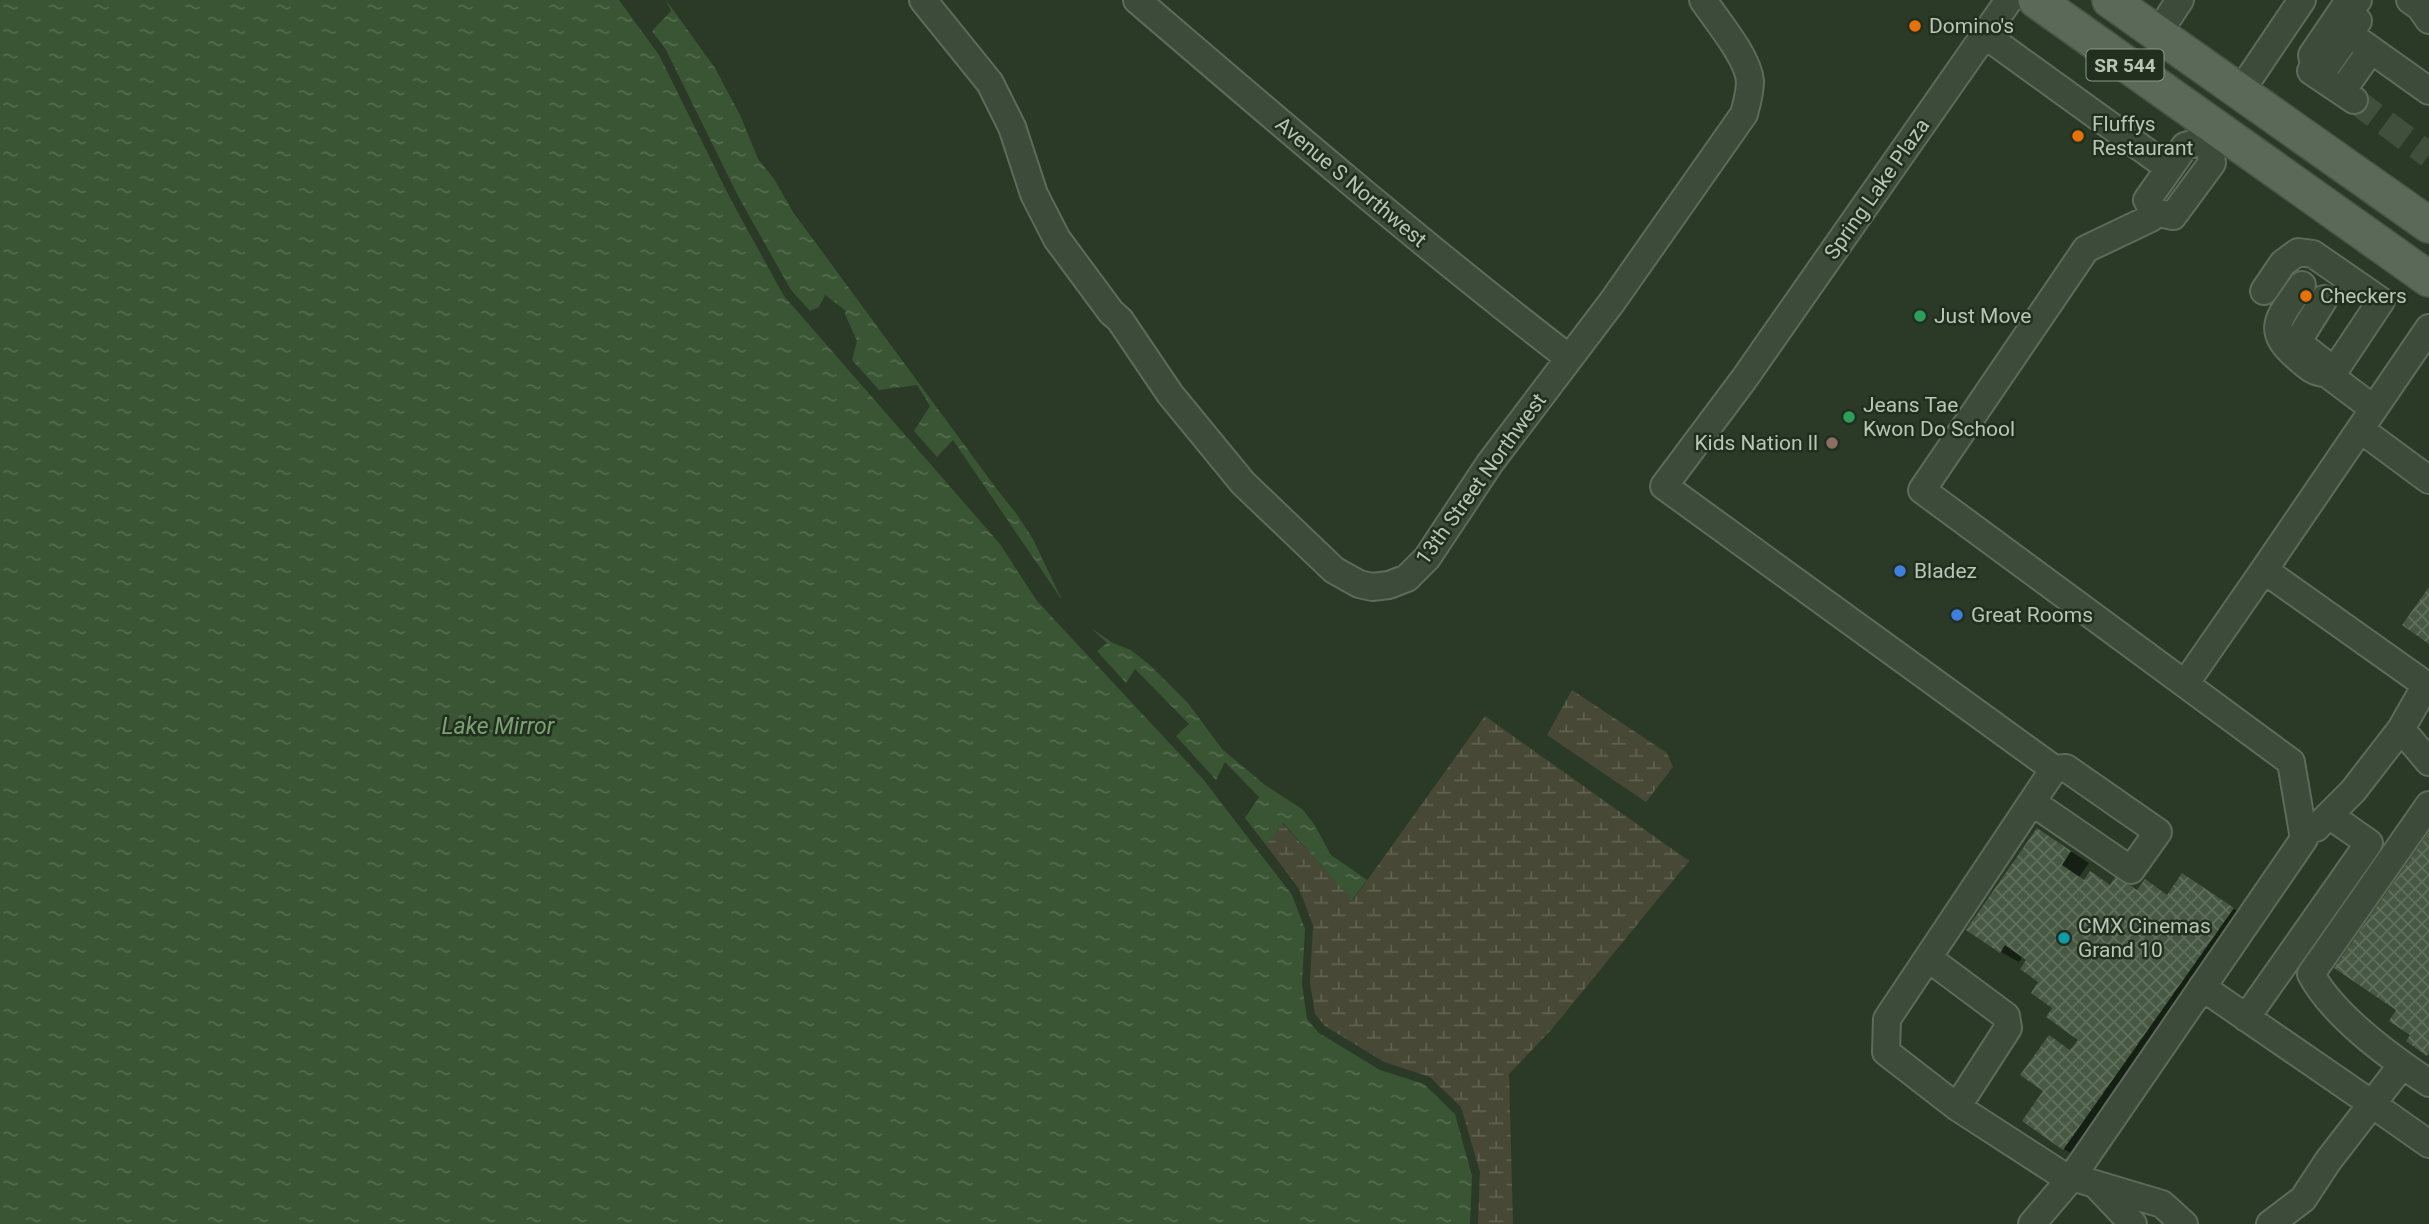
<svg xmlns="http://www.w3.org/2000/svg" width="2429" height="1224" font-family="Roboto,sans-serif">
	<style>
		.wetland { fill: url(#wetland-marsh) }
		.water { fill: url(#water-ripples) }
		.shadow { fill: #0007 }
		.building { fill: url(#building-cross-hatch) }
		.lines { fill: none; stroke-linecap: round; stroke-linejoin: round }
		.minor-tunnel { stroke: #3f4f3b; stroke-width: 26; stroke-dasharray: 26 13; stroke-linecap: butt }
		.minor-casing { stroke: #5d6b5a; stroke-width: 30 }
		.major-casing { stroke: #495646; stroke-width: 38 }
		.minor { stroke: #3d4b3a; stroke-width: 26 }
		.major { stroke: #5b6a58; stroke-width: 35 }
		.food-dot { fill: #e8710a; stroke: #222f1f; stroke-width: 2.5 }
		.leisure-dot { fill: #2e9e5b; stroke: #222f1f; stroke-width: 2.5 }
		.education-dot { fill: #8d6e63; stroke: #222f1f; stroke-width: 2.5 }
		.shop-dot { fill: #3f7fe0; stroke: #222f1f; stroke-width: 2.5 }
		.culture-dot { fill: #0f9aa8; stroke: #222f1f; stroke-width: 2.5 }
		.labels { text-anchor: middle; stroke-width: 5; stroke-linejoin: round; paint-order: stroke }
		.shield { fill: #222f1f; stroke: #8b9988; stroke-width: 2 }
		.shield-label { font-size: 19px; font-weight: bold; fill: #b8c6b5 }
		.poi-label { font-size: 21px; fill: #b8c6b5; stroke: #222f1f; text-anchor: start }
		.street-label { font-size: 21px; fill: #b8c6b5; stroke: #222f1f }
		.water-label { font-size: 23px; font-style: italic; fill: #7ba172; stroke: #222f1f }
	</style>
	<defs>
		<pattern id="wetland-marsh" width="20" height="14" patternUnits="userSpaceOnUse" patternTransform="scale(1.75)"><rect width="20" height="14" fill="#474936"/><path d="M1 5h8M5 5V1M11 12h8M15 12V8" fill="none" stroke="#5f6251"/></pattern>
		<pattern id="water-ripples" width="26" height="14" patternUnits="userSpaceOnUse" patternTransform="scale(1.75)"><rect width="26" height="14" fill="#395533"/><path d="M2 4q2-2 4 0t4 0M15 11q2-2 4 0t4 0" fill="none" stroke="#546c4e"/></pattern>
		<pattern id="building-cross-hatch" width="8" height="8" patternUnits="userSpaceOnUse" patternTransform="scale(1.75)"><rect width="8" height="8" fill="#475943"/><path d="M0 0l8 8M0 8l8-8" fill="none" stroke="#5f6f5c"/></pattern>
	</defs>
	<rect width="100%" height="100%" fill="#2a3a26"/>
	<path class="wetland" d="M1572 690 1667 753 1673 767 1646 802 1547 735Z
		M1485 716 1689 861 1551 1030 1509 1074 1513 1224H1478L1480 1172 1461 1107 1430 1077 1384 1062 1325 1026 1315 1014 1310 983 1313 925 1299 889 1266 845 1282 823 1353 900Z"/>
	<path class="water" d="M0 0H619L659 55 731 200 784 296 1000 544 1037 601 1203 779 1292 895 1305 929 1302 984 1307 1019 1319 1033 1380 1070 1424 1084 1455 1114 1472 1176 1470 1224H0Z
		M666 0 715 68 741 117 758 159 774 179 793 212 996 488 1018 516 1033 539 1062 600 953 440 937 457 914 431 930 406 917 385 879 390 852 360 857 341 845 314 846 311 825 295 819 307 810 311 791 290 738 196 666 50 652 31 671 11Z
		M1091 628 1113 643 1131 650 1152 667 1188 703 1222 749 1265 785 1302 809 1314 824 1331 855 1367 880 1352 900 1283 823 1266 845 1245 818 1259 797 1225 762 1216 780 1176 736 1189 724 1135 669 1126 683 1097 651 1107 643Z"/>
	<path class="shadow" d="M2038 830 2089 863 2079 877 2085 881 2091 873 2112 886 2117 878 2139 891 2145 882 2168 896 2196 883 2246 917 2077 1157 2064 1149 2045 1091 2050 1037 2072 1051 2080 1039 2055 1007 2028 959 2023 956 2019 962 2001 952Z"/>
	<path class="building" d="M2429 587V644L2402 625Z
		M2037 828 2071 851 2062 865 2084 880 2090 871 2110 885 2116 876 2137 890 2145 879 2167 895 2182 873 2234 908 2063 1150 2022 1121 2043 1091 2020 1075 2049 1035 2070 1050 2078 1040 2046 1017 2052 1008 2031 993 2038 982 2020 969 2026 960 2005 945 2000 953 1966 930Z
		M2429 832V1053L2427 1056 2406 1041 2410 1035 2389 1021 2396 1010 2334 968Z"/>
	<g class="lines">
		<path class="minor-tunnel" d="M2354 100 2429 155"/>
		<defs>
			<path id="minor" d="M923 0 990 83 1012 127 1034 194 1057 239 1111 312 1120 320 1170 394 1243 483 1334 570 1359 584 1372 587 1389 585 1407 578 1427 558 1490 463 1612 302 1744 114C1747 103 1750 93 1750 81 1748 57 1717 21 1703 0
				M1137 0C1279 122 1421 244 1569 358
				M2009 0 1744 379 1664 486 2054 769 1887 1019 1886 1052 1957 1107 2059 1173 2095 1184
				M2410 0 2420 7 2429 20
				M2158 33 2180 0
				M2349 34 2429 91
				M1985 35 2169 168
				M2314 66 2325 68 2358 21
				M2342 91 2371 50
				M2240 92 2302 0
				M2354 100 2311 71 2314 66 2312 55 2346 5 2358 0
				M2209 139 2212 163 2173 216 2154 212 2147 200 2185 146 2209 139 2216 129
				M2302 285C2282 315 2262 329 2298 358 2307 366 2314 373 2326 373L2374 409
				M2264 291 2283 263 2298 252 2313 254 2381 301 2331 376
				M2429 328 2264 570 2426 685 2401 729 2429 762
				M2323 362 2301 345V336L2324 299
				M2360 429 2429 480
				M2185 684 2264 570
				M2032 802 2131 870 2158 832 2066 768 2054 769
				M2429 805 2311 974C2333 1016 2390 1057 2429 1083
				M2316 828 2353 791 2401 729
				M1928 958 2006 1016 2008 1028 1957 1107
				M2202 987 2372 1104 2402 1065
				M2246 1018 2369 843 2329 815
				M2032 1224 2072 1177 2304 839 2291 762 1922 490 2086 249 2151 218 2154 212
				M2133 1224 2095 1184 2162 1204 2184 1224
				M2270 1224 2303 1199 2328 1161 2372 1104 2429 1144"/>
			<path id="major" d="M2036 0 2429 279
				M2110 0 2429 225"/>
		</defs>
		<use href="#minor" class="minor-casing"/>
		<use href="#major" class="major-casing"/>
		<use href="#minor" class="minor"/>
		<use href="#major" class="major"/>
	</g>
	<g class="food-dot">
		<circle cx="1915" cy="26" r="7"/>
		<circle cx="2078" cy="136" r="7"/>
		<circle cx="2306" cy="296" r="7"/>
	</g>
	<g class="leisure-dot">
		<circle cx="1920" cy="316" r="7"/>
		<circle cx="1849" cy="417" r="7"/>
	</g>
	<circle class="education-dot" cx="1832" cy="443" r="7"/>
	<g class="shop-dot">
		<circle cx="1900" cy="571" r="7"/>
		<circle cx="1957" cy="615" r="7"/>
	</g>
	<circle class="culture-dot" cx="2064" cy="938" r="7"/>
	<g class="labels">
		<rect class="shield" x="2086.5" y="49.5" width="77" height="31" rx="5"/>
		<g class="shield-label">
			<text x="2125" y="72">SR 544</text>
		</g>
		<g class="poi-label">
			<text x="1929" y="33">Domino's</text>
			<text x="2092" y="131">Fluffys<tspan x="2092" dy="24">Restaurant</tspan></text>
			<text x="2320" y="303">Checkers</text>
			<text x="1934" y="323">Just Move</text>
			<text x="1863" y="412">Jeans Tae<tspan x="1863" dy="24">Kwon Do School</tspan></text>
			<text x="1818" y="450" text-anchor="end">Kids Nation ll</text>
			<text x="1914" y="578">Bladez</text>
			<text x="1971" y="622">Great Rooms</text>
			<text x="2078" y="933">CMX Cinemas<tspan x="2078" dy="24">Grand 10</tspan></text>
		</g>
		<g class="street-label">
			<text transform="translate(1351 182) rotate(40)" y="7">Avenue S Northwest</text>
			<text transform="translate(1877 189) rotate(-55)" y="7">Spring Lake Plaza</text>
			<text transform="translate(1481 479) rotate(-54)" y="7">13th Street Northwest</text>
		</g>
		<g class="water-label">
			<text x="498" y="734">Lake Mirror</text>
		</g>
	</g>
</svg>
